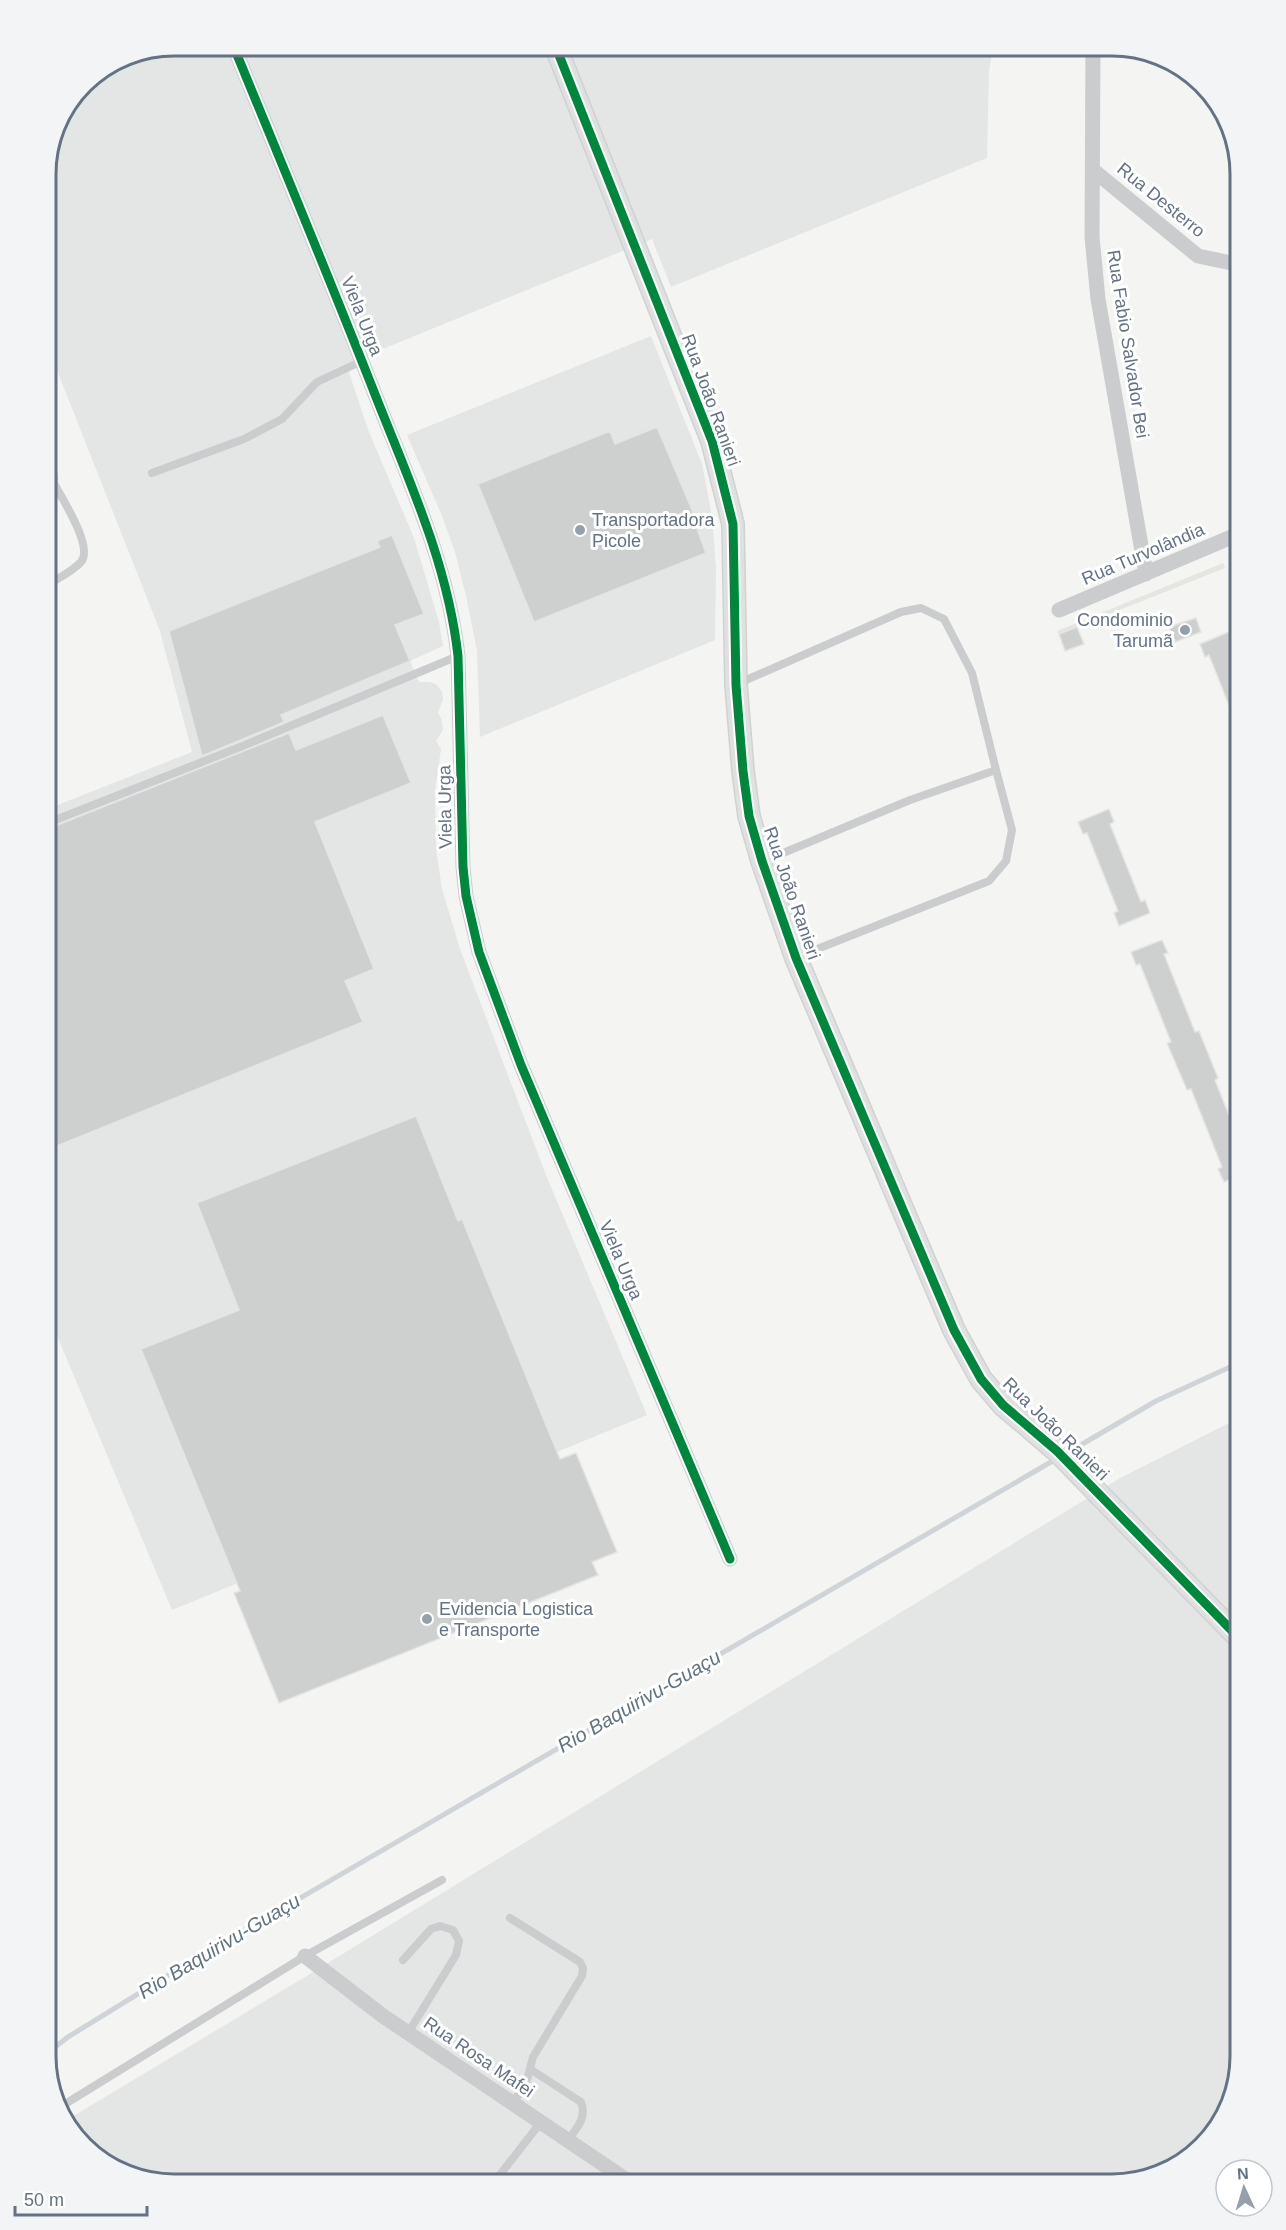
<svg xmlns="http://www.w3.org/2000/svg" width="1286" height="2230" font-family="Arial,sans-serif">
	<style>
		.built { fill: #e4e6e5 }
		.green { fill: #e3e7e0 }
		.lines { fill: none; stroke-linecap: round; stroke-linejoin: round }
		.stream { stroke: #ced4d8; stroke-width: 5 }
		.building { fill: #cecfcf; stroke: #e4e4e2; stroke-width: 1.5 }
		.secondary-casing { stroke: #d0d2d2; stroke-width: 24 }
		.lane { stroke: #cbcccd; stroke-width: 8 }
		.street { stroke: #cbcccd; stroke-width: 15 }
		.secondary { stroke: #e0e0e0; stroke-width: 21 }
		.cycleway-casing { stroke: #fff; stroke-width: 13 }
		.cycleway { stroke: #00873e; stroke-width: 9 }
		.poi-dot { fill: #96a0aa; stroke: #fff; stroke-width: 2 }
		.labels { text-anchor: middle; stroke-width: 6; stroke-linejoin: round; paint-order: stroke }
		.street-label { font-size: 18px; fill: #637284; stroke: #fff }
		.poi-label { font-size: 18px; fill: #637284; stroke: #fff; text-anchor: start }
		.water-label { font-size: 20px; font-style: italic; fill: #5f7481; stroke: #fff }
		.rim { fill: none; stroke: #637284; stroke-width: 3 }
	</style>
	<rect width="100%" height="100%" fill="#f4f4f2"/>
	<path class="built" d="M173 45H993L989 72 987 158 671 287 652 239 346 364 369 432 414 538 439 622 443 646 410 661 419 682H429L436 684 442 692 443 699 438 713 441 718 443 730 436 741 441 749 435 790 436 849 442 889 460 949 546 1175 647 1415 172 1610 45 1307V810L192 752 160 631 45 340V165L58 117 83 82 124 55Z
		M651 336 702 464 712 516 716 568 715 640 480 737 477 651 466 596 455 552 442 516 407 435Z
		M1241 1417V2057L1220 2128 1169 2172 1113 2185H165L102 2164 65 2121 300 1980 1122 1477Z"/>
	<path class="green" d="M1223 563 1225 568 1077 627 1059 634 1057 631Z"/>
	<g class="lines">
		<path class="stream" d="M1067 1453 1156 1401 1241 1362
			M45 2055 68 2037 185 1965 1056 1459"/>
	</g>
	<path class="building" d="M657 427 695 517 693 518 706 553 534 622 478 484 610 431 615 444Z
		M392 535 424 614 395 625 410 661 281 715 284 722 202 756 169 631 380 547 377 541Z
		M1196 618 1201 632 1175 642 1169 627Z
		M1077 627 1084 644 1065 651 1059 634Z
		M1231 631 1241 655 1240 733 1209 655 1205 657 1200 644Z
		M383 715 411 783 315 822 374 969 345 981 363 1022 57 1146 45 1115V830L289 733 296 750Z
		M1109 809 1114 822 1110 824 1141 902 1145 900 1150 913 1119 926 1114 913 1118 911 1087 833 1083 834 1078 822Z
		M1162 940 1168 953 1164 954 1195 1032 1199 1031 1218 1078 1215 1080 1241 1146V1175L1224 1182 1218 1169 1222 1167 1191 1089 1187 1090 1167 1043 1171 1042 1140 964 1136 965 1131 952Z
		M416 1116 458 1221 462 1219 560 1459 576 1453 617 1552 592 1562 598 1575 279 1703 234 1593 240 1591 141 1349 239 1310 197 1203Z"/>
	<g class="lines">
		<defs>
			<path id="secondary" d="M555 45 712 441 733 524 736 685 743 771 749 816 762 861 796 958 954 1330 981 1379 1003 1405 1057 1451 1241 1640"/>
		</defs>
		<use href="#secondary" class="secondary-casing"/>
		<path class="lane" d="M152 473 244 439 282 419 317 382 362 361
			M45 493C62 485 51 465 45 453
			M45 587C56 579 72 572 81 562 94 547 62 499 54 483
			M737 684 901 612 921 608 944 619 972 673 996 770 910 800 764 861
			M45 824 240 747 458 656
			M797 957 989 881 1006 861 1012 830 996 770
			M510 1918 580 1962 583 1968 582 1976 533 2057 527 2080 513 2104
			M403 1960 431 1929 440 1926 453 1930 459 1941 456 1955 408 2033
			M530 2069 581 2102C587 2118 577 2128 568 2140
			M57 2109 305 1956 442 1880
			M492 2185 541 2122"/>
		<path class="street" d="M233 45C282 164 331 282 378 402 411 485 448 566 458 656L463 867 466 896 479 952 521 1065 730 1559
			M1093 45 1092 237 1098 299 1146 574
			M1093 170 1198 256 1241 265
			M1059 610 1241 533
			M305 1956 383 2016 634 2185"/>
		<use href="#secondary" class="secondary"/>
		<defs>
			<path id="cycleway" d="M233 45C282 164 331 282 378 402 411 485 448 566 458 656L463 867 466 896 479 952 521 1065 730 1559
				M555 45 712 441 733 524 736 685 743 771 749 816 762 861 796 958 954 1330 981 1379 1003 1405 1057 1451 1241 1640"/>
		</defs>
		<use href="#cycleway" class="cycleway-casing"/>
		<use href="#cycleway" class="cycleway"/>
	</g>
	<g class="poi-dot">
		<circle cx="580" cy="530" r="6"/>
		<circle cx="1185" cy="630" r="6"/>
		<circle cx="427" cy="1619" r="6"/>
	</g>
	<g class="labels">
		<g class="street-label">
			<text transform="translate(1161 200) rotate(39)" y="6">Rua Desterro</text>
			<text transform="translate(362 316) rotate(68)" y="6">Viela Urga</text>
			<text transform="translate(1128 344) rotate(81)" y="6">Rua Fabio Salvador Bei</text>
			<text transform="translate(711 400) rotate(70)" y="6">Rua João Ranieri</text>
			<text transform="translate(1143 554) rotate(-23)" y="6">Rua Turvolândia</text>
			<text transform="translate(445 807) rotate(-91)" y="6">Viela Urga</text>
			<text transform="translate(792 893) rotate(71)" y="6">Rua João Ranieri</text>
			<text transform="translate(621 1260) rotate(67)" y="6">Viela Urga</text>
			<text transform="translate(1056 1429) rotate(44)" y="6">Rua João Ranieri</text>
			<text transform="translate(479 2057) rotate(34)" y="6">Rua Rosa Mafei</text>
		</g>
		<g class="poi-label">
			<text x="592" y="526">Transportadora<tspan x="592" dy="21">Picole</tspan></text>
			<text x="1173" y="626" text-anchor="end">Condominio<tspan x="1173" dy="21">Tarumã</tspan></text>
			<text x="439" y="1615">Evidencia Logistica<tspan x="439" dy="21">e Transporte</tspan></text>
		</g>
		<g class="water-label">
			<text transform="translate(639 1701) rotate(-30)" y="7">Rio Baquirivu-Guaçu</text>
			<text transform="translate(219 1946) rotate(-31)" y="7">Rio Baquirivu-Guaçu</text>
		</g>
	</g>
	<path d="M0 0H1286V2230H0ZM174 56H1112A118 118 0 0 1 1230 174V2056A118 118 0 0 1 1112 2174H174A118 118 0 0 1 56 2056V174A118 118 0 0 1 174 56Z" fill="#f3f4f5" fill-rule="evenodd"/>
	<path class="rim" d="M174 56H1112A118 118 0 0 1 1230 174V2056A118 118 0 0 1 1112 2174H174A118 118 0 0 1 56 2056V174A118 118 0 0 1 174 56Z"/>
	<g transform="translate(1244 2188) rotate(356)"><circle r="28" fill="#ffffff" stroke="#c1c7ce" stroke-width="1.5"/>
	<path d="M0-4.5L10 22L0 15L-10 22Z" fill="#96a0aa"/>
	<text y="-9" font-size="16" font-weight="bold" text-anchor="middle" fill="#637284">N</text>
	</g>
	<path d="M15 2206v9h132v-9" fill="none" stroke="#637284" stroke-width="3"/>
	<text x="24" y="2206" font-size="18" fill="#637284" stroke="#ffffff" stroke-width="4.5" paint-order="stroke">50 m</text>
</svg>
